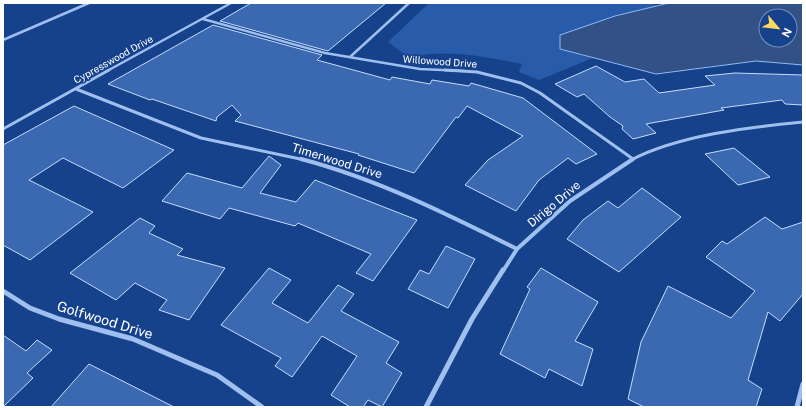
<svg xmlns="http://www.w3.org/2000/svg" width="806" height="410" font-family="'Public Sans',sans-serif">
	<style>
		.green { fill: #285baa }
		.water { fill: #315187; stroke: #91b9f2; fill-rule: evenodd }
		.building { fill: #3a69b2; stroke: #c5dbfb }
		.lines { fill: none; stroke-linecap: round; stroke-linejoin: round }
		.street-far3 { stroke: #9fbfef; stroke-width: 2.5 }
		.street-far2 { stroke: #9fbfef; stroke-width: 3 }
		.street-far1 { stroke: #9fbfef; stroke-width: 4 }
		.street { stroke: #9fbfef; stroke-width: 5 }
		.labels { text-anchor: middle; stroke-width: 3.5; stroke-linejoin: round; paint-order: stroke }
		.far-street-label { font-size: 10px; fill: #fff; stroke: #16428c }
		.street-label { font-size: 12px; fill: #fff; stroke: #16428c }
		.near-street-label { font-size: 14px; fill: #fff; stroke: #16428c }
	</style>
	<rect width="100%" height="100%" fill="#16428c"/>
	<path class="green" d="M429 3H651L657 6 615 16 560 35V49L593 58 539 80 519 72 522 64C480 56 451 49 408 57L388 42Z"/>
	<path class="water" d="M669 3H803V65L756 61 656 74 560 49V35L615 16ZM766 16H790V40H766Z"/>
	<path class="building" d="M251 3H386L328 51 220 21Z
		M213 25 322 55 317 60 390 80 392 77 430 84 432 80 469 86 471 83 523 98 597 154 576 164 568 158 539 180 516 211 465 185 488 160 523 136 467 106 458 118 456 117 414 173 358 155 359 154 235 121 241 115 232 105 217 117 216 121 152 99 150 100 108 84Z
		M596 66 625 82 644 79 659 93 715 85 705 76 735 73 803 75V105L785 104 782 100 721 108 724 110 646 124 656 133 633 139 622 129 623 126 610 117 584 94 577 97 555 84Z
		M74 106 174 150 123 188 63 158 29 180 93 212 30 260 3 245V145Z
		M734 148 770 177 738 185 705 154Z
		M269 156 281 165 260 193 296 202 315 180 417 220 373 281 356 273 371 254 298 223 295 226 229 208 220 219 162 201 187 173 242 188Z
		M642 188 681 217 619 272 567 239 583 220 608 201 618 208Z
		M765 217 782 229 803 222V294L780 321 768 312 748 380 762 389 756 407H644L628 399 641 342 668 286 731 318 755 291 706 257 722 241 727 244Z
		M140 218 155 226 149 233 183 249 177 255 225 268 189 320 159 310 167 300 135 283 116 300 70 273Z
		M446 246 475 259 448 308 408 289 420 270 429 274Z
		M269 268 291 280 272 303 308 323 338 285 354 294 341 311 399 342 386 363 402 373 382 407 368 400 363 407H350L331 395 357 356 322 336 292 377 275 366 281 358 221 325Z
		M541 268 598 302 575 341 593 349 582 386 549 369 545 378 500 354 530 289 527 287Z
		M3 335 26 351 37 340 52 350 27 373 33 378 3 407Z
		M89 364 174 407H51Z"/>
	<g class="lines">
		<path class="street-far3" d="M203 19 325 53 420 69 464 71
			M3 40 89 3
			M350 57 409 3
			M107 71 231 3"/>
		<path class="street-far2" d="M445 70 477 72 521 83 540 93 633 159
			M76 89 201 138 305 160
			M3 129 109 70
			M631 160C679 135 750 127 803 122"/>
		<path class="street-far1" d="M301 159C377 179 447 214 517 249
			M503 271 517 249 570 201 633 159"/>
		<path class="street" d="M3 291 30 308 59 319 133 339 217 375 262 407
			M426 407 472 319 503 270
			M797 407 803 384"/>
	</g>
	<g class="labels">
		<g class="far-street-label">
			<text transform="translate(113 59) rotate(-29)" y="4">Cypresswood Drive</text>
			<text transform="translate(440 61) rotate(4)" y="4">Willowood Drive</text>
		</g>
		<g class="street-label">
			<text transform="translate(337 161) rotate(17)" y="4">Timerwood Drive</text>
			<text transform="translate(554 204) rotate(-40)" y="4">Dirigo Drive</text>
		</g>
		<g class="near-street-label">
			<text transform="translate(105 320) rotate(17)" y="5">Golfwood Drive</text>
		</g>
	</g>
	<rect width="806" height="410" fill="none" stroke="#ffffff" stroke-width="8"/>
	<g transform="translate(778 28) rotate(118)"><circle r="19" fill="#16428c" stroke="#738eba"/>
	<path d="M0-3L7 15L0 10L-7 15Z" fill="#ffd95d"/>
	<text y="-6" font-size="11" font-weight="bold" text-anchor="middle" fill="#ffffff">N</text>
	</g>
</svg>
